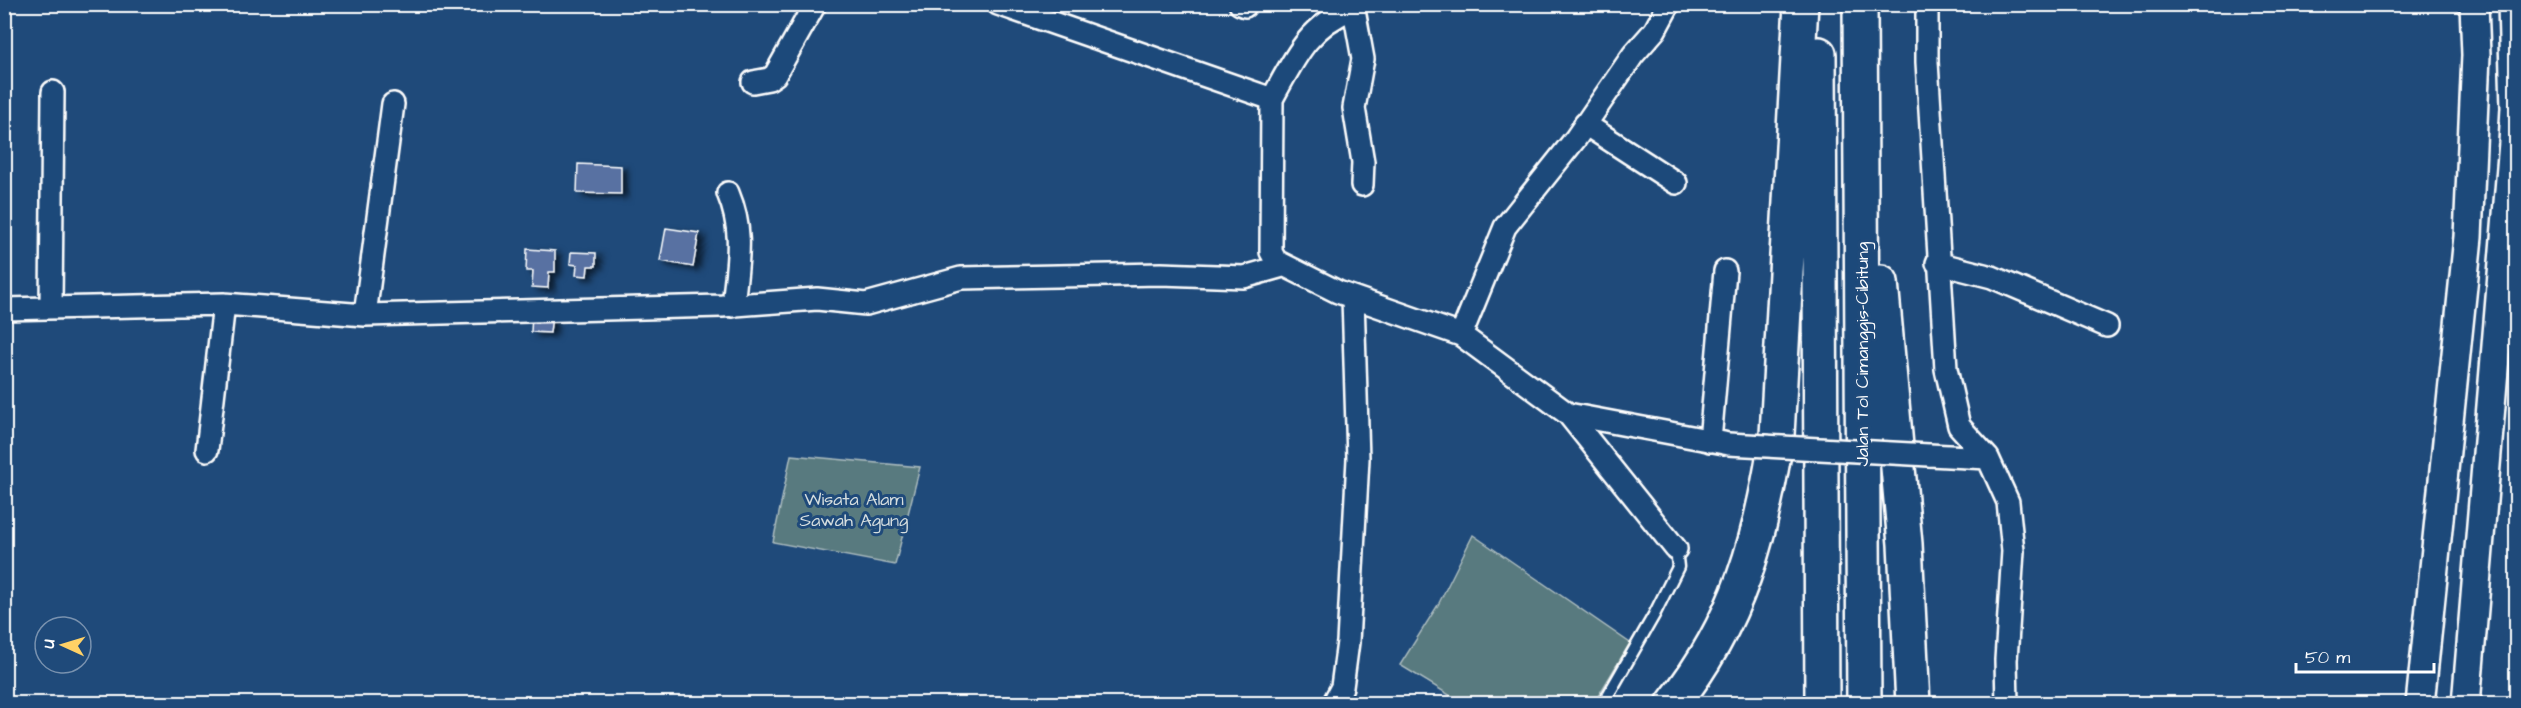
<svg xmlns="http://www.w3.org/2000/svg" width="2521" height="708" font-family="'Architects Daughter',sans-serif">
	<style>
		.green { fill: #597a7f; stroke: #acbcbf; stroke-width: 1.5 }
		.building { fill: #5871a2; stroke: #fff; stroke-width: 1.5; filter: url(#shadow) }
		.lines { fill: none; stroke-linecap: round; stroke-linejoin: round }
		.service-casing { stroke: #fff; stroke-width: 15 }
		.minor-casing { stroke: #fff; stroke-width: 26 }
		.tertiary-casing { stroke: #fff; stroke-width: 32 }
		.motorway-casing { stroke: #fff; stroke-width: 38 }
		.service { stroke: #1f4a7a; stroke-width: 10 }
		.minor { stroke: #1f4a7a; stroke-width: 21 }
		.tertiary { stroke: #1f4a7a; stroke-width: 27 }
		.motorway { stroke: #1f4a7a; stroke-width: 33 }
		.minor-bridge-casing { stroke: #fff; stroke-width: 26; stroke-linecap: butt }
		.minor-bridge { stroke: #1f4a7a; stroke-width: 21 }
		.labels { text-anchor: middle; stroke-width: 6; stroke-linejoin: round; paint-order: stroke }
		.street-label { font-size: 18px; fill: #fff; stroke: #1f4a7a }
		.park-label { font-size: 18px; fill: #d6dedf; stroke: #1f4a7a }
	</style>
	<defs>
		<filter id="shadow"><feDropShadow dx="6" dy="3.5" stdDeviation="3" flood-color="#0009"/></filter>
	</defs>
	<rect width="100%" height="100%" fill="#1f4a7a"/>
	<filter id="ink" filterUnits="userSpaceOnUse"><feTurbulence type="fractalNoise" baseFrequency=".0167" numOctaves="2"/><feDisplacementMap in="SourceGraphic" scale="12" xChannelSelector="R" yChannelSelector="G"/><feConvolveMatrix kernelMatrix="1 2 1 2 8 2 1 2 1" color-interpolation-filters="sRGB"/></filter>
	<g filter="url(#ink)">
		<path class="green" d="M791 455 920 467 895 565 773 542Z
			M1473 535 1630 643 1594 703H1454L1456 699 1400 665 1438 605Z"/>
		<path class="building" d="M578 164 621 166V194L577 193Z
			M666 228 699 233 693 267 660 261Z
			M527 249 555 251V272H549L548 288 532 287 533 271H526Z
			M571 252 596 253V266H588L587 276 576 275 577 265 570 264Z
			M532 315 552 316 550 333 531 332Z"/>
		<g class="lines">
			<defs>
				<path id="service" d="M1603 704 1654 615 1678 567 1676 549"/>
				<path id="minor" d="M998 4 1272 99 1271 252 1276 261 1338 292 1461 335 1568 414 1676 549
					M1240 4 1245 6
					M1353 4 1363 59 1354 108 1363 162 1362 185
					M1927 4V62L1946 369 1959 426 1988 458
					M753 82 769 79 775 75 815 4
					M1272 99C1294 59 1308 26 1352 9
					M1585 124 1676 183
					M728 193C745 234 737 263 733 306
					M1937 263 1992 277 2107 326
					M51 307 53 92
					M4 309 224 304 365 315 722 306 817 299 866 304 961 278 1161 274 1244 277 1283 266
					M365 315 393 104
					M1461 335 1505 227 1576 138 1633 55 1655 30 1669 4
					M1568 414 1724 443
					M1710 441 1725 271
					M207 450 224 304
					M1929 455 1988 458 2008 502 2013 551 2006 660 2007 704
					M1333 704 1342 687 1348 642 1358 459 1353 298"/>
				<path id="tertiary" d="M2420 704 2468 237 2476 55 2474 4
					M2466 704 2513 143 2515 108 2512 4"/>
				<path id="motorway" d="M1860 4 1864 704
					M1819 54 1822 704
					M1881 282 1905 544 1913 704
					M1673 704C1739 621 1761 538 1777 435L1801 4"/>
			</defs>
			<use href="#service" class="service-casing"/>
			<use href="#minor" class="minor-casing"/>
			<use href="#tertiary" class="tertiary-casing"/>
			<use href="#motorway" class="motorway-casing"/>
			<use href="#service" class="service"/>
			<use href="#minor" class="minor"/>
			<use href="#tertiary" class="tertiary"/>
			<use href="#motorway" class="motorway"/>
			<defs>
				<path id="minor-bridge" d="M1728 444 1929 455"/>
			</defs>
			<use href="#minor-bridge" class="minor-bridge-casing"/>
			<use href="#minor-bridge" class="minor-bridge"/>
		</g>
	</g>
	<g class="labels">
		<g class="street-label">
			<text transform="translate(1862 354) rotate(-90)" y="6">Jalan Tol Cimanggis–Cibitung</text>
		</g>
		<g class="park-label">
			<text x="854" y="505">Wisata Alam<tspan x="854" dy="21">Sawah Agung</tspan></text>
		</g>
	</g>
	<rect width="2521" height="708" fill="none" stroke="#1f4a7a" stroke-width="24"/>
	<rect x="12" y="12" width="2497" height="684" fill="none" stroke="#fff" stroke-width="2" filter="url(#ink)"/>
	<g transform="translate(63 645) rotate(274)"><circle r="28" fill="#1f4a7a" stroke="#7992af" stroke-width="1.5"/>
	<path d="M0-4.5L10 22L0 15L-10 22Z" fill="#ffd166"/>
	<text y="-9" font-size="16" font-weight="bold" text-anchor="middle" fill="#ffffff">U</text>
	</g>
	<path d="M2296 663v9h138v-9" fill="none" stroke="#ffffff" stroke-width="3"/>
	<text x="2305" y="663" font-size="18" fill="#ffffff" stroke="#1f4a7a" stroke-width="4.5" paint-order="stroke">50 m</text>
</svg>
